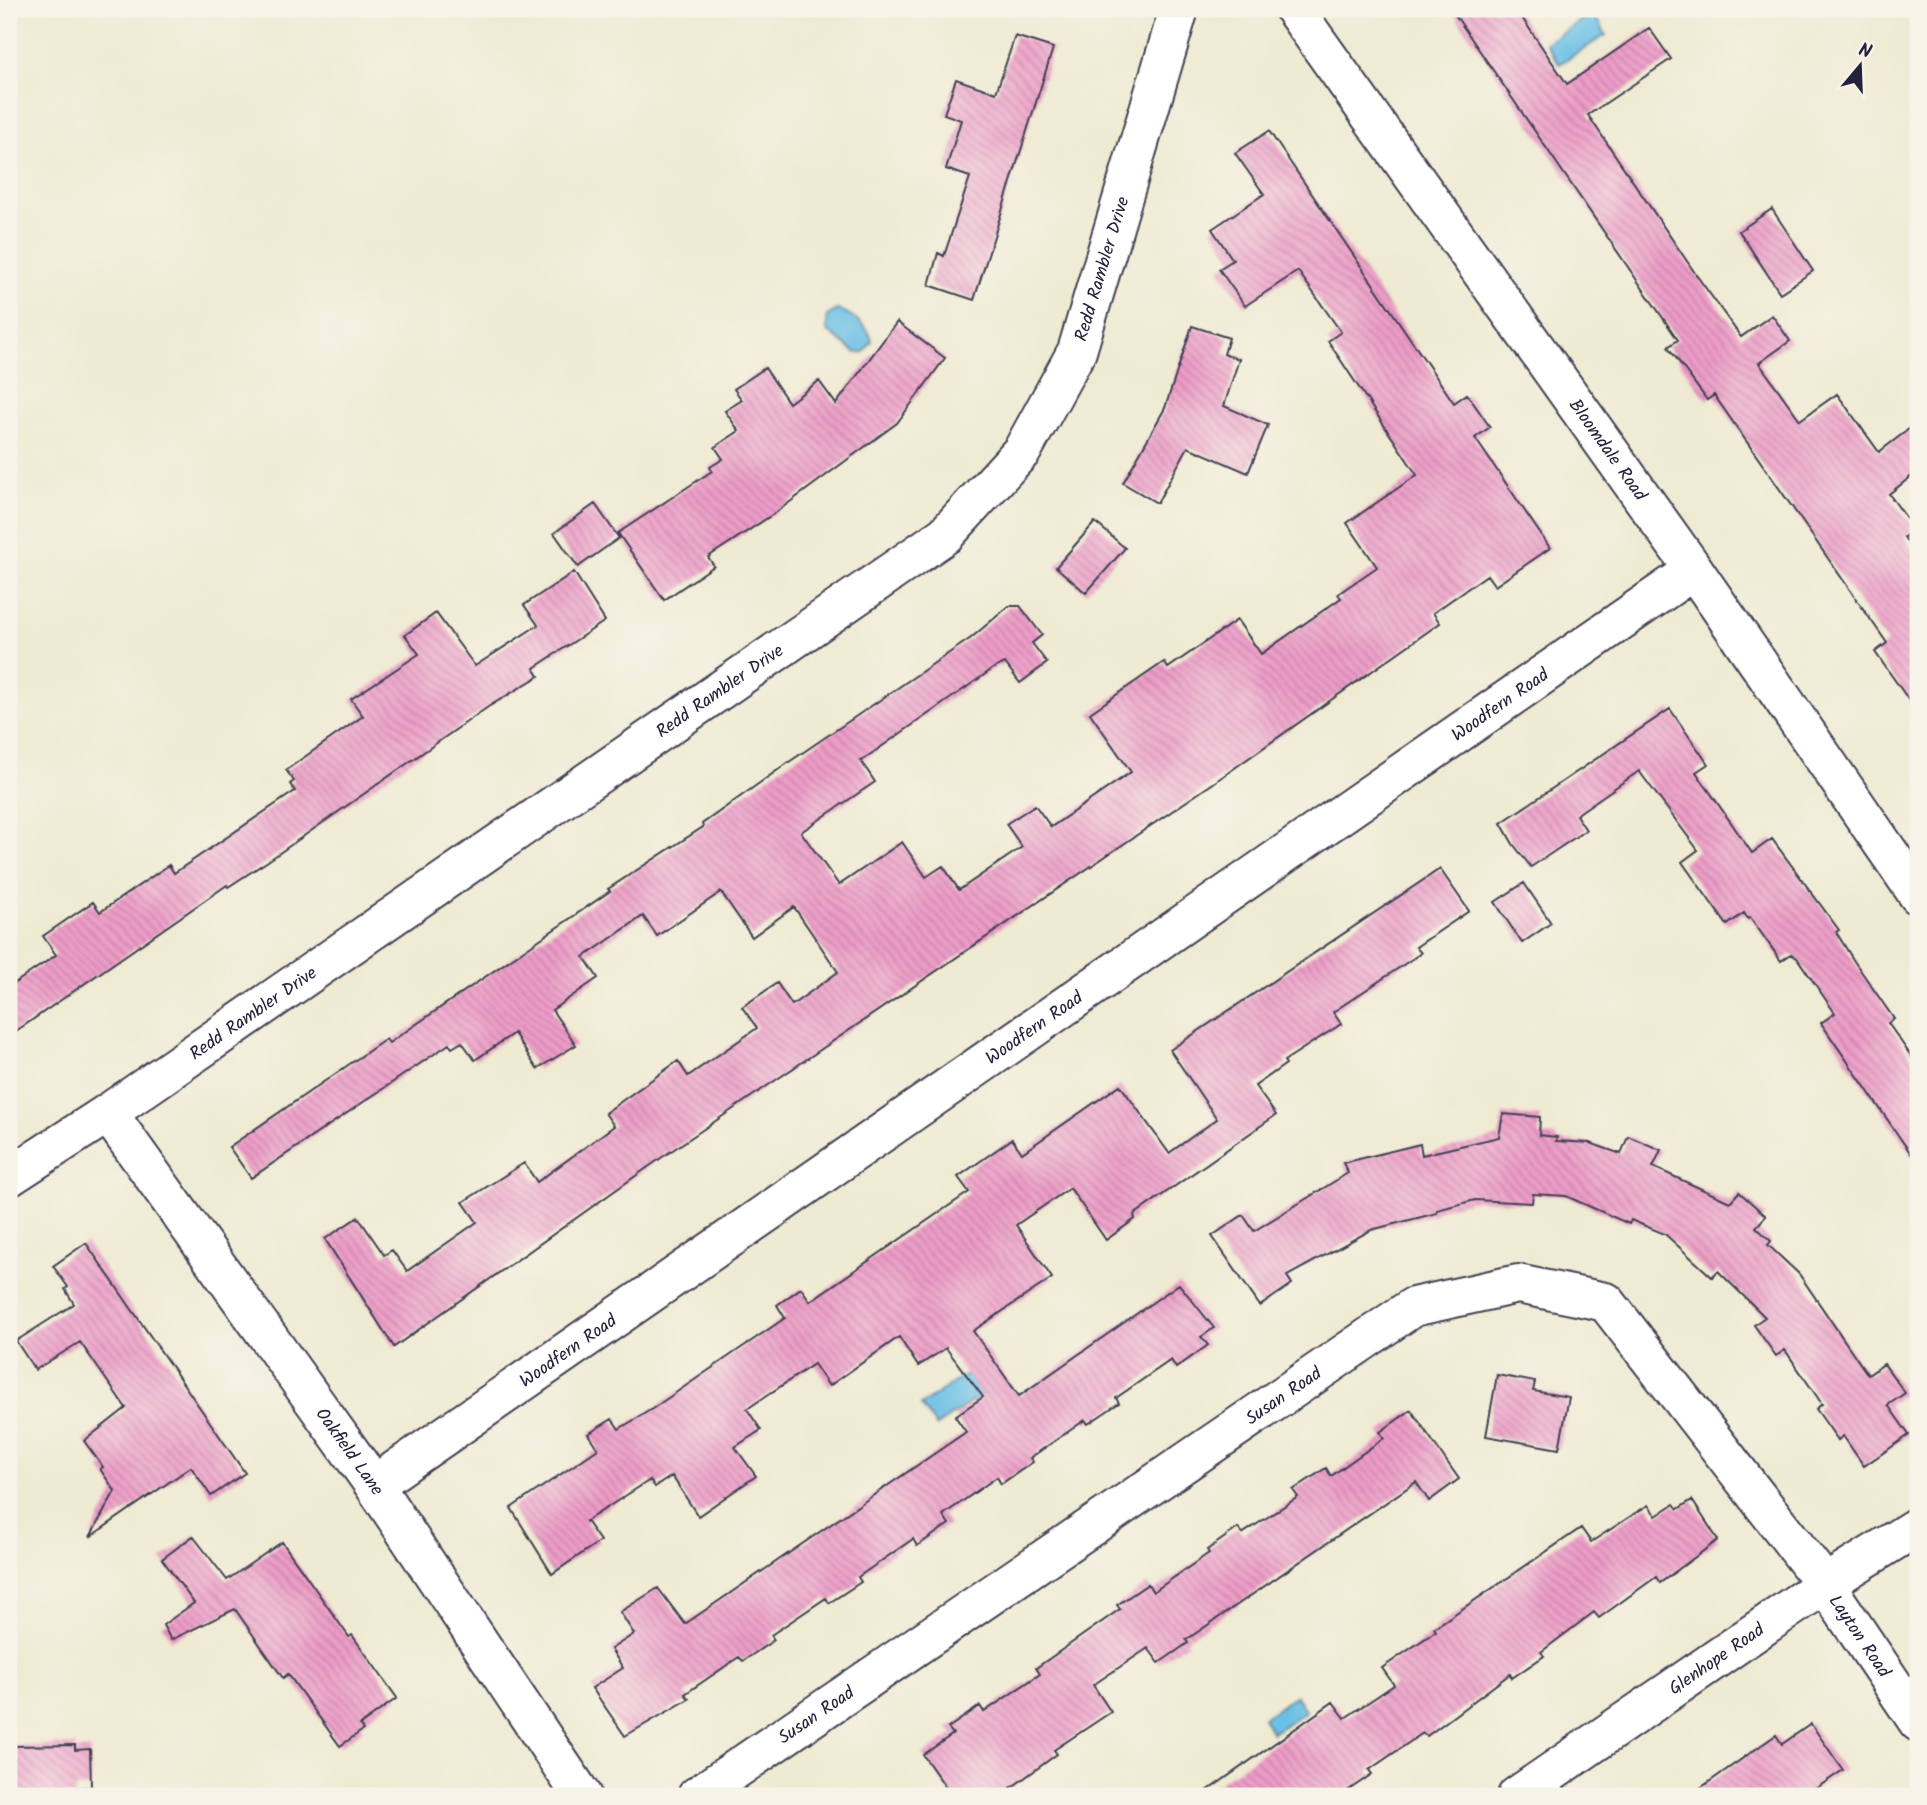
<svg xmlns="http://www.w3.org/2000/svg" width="1927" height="1805" font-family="Kalam,sans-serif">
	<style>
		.water { fill: #69c0e6; stroke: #467190; stroke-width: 2 }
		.building { fill: url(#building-back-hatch) }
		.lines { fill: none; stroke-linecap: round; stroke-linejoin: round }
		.minor-casing { stroke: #414052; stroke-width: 42 }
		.minor { stroke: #fff; stroke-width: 38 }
		.labels { text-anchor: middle; stroke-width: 7; stroke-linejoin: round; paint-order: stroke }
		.street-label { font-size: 18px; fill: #22223b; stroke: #f7f3e8 }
	</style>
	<defs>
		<pattern id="building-back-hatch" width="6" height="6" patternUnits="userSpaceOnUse" patternTransform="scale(1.75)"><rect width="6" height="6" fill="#ee9dc8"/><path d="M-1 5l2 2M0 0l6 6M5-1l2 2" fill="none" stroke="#c080a4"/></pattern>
	</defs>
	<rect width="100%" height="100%" fill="#f7f3e8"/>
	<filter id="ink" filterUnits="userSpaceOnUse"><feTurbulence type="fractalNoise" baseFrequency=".0143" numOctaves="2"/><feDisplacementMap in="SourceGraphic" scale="14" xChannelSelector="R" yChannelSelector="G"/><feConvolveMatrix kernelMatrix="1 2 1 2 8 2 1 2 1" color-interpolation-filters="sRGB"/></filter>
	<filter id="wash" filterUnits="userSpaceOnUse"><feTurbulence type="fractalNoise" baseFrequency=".00686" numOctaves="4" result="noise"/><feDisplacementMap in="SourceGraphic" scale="28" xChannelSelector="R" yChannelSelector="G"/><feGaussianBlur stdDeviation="1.57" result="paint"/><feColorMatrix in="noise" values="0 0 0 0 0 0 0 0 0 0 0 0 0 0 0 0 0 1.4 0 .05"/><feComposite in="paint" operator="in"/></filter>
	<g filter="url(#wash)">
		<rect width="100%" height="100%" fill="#efead2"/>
		<path class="water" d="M1593 13 1606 35 1559 64 1546 43Z
			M837 310C850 312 870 328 872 341L864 352 856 353 827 331V316Z
			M968 1373 983 1394 936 1426 921 1405Z
			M1296 1696 1306 1711 1272 1733 1263 1718Z"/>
		<g id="blocks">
			<path class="building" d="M1451 9H1516L1567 84 1649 28 1671 59 1588 115 1697 276 1741 337 1772 315 1790 341 1759 363 1800 420 1837 394 1879 452 1918 422V471L1889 494 1915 530 1904 537 1918 557V713L1875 652 1887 643 1714 395 1707 400 1668 347 1678 340Z
				M1015 36 1053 48 974 300 929 285 938 253 944 256 970 177 946 169 961 120 944 114 956 79 996 93Z
				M1269 131 1454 403 1467 394 1490 427 1475 438 1550 548 1495 586 1487 575 1433 613 1440 623 1212 784 661 1158 394 1347 325 1239 358 1217 384 1255 392 1250 407 1271 477 1222 463 1202 524 1163 537 1182 614 1126 605 1113 678 1061 688 1076 757 1028 742 1007 777 983 792 1005 838 972 794 907 752 937 721 892 657 936 643 916 584 957 598 978 552 1010 576 1045 537 1069 514 1033 475 1060 462 1042 452 1048 449 1044 251 1178 229 1147 386 1039 389 1043 610 891 608 889 703 827 702 824 789 762 971 638 1009 606H1020L1042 635 1032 643 1047 663 1020 683 1005 663 994 668 861 761 875 782 801 832 839 885 902 842 926 877 943 866 959 890 1022 847 1006 824 1035 805 1051 827 1131 772 1090 713 1164 662 1168 668 1237 620 1261 654 1341 598 1338 594 1377 567 1347 523 1417 475 1328 341 1341 332 1298 271 1245 306 1219 269 1233 260 1212 229 1264 194 1235 153Z
				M1772 209 1813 271 1780 293 1739 231Z
				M897 322 945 358 897 423 775 513 708 557 714 566 664 600 618 533 712 471 710 467 723 459 715 447 739 431 725 411 742 400 734 389 765 368 789 403 819 381 836 404Z
				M1192 326 1229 338 1224 354 1239 359 1224 406 1268 425 1248 473 1188 447 1157 503 1123 483 1165 408Z
				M595 504 619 538 578 567 554 533Z
				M1095 522 1125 548 1086 593 1056 567Z
				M574 572 605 621 534 668 539 676 488 707 268 861 228 887 227 885 9 1036V987L56 955 43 936 93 902 100 912 169 865 174 873 295 791 290 784 294 781 286 770 363 716 351 699 419 654 405 635 436 613 475 666 538 625 524 605Z
				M1670 709 1708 764 1696 772 1752 853 1772 839 1839 930 1836 932 1854 961 1894 1019 1888 1023 1918 1066V1164L1821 1023 1835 1013 1797 958 1791 954 1781 961 1750 917 1748 919 1744 913 1727 925 1682 862 1698 850 1639 771 1576 815 1586 830 1531 867 1513 844 1501 823Z
				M1440 869 1469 911 1416 947 1421 953 1333 1012 1341 1024 1284 1061 1286 1064 1255 1086 1276 1115 1134 1215 1135 1219 1106 1240 1070 1188 1016 1225 1052 1278 973 1331 1019 1396 1179 1284 1214 1328 1201 1337 1208 1345 1176 1368 1171 1360 1116 1398 1119 1403 1088 1424 1085 1420 1030 1458 1033 1462 1001 1484 997 1477 943 1515 949 1524 917 1546 913 1539 858 1577 861 1582 829 1603 826 1598 771 1635 774 1640 743 1661 739 1657 685 1694 689 1699 625 1736 592 1688 623 1668 611 1649 634 1634 620 1612 658 1588 685 1624 966 1432 955 1416 983 1397 946 1348 918 1366 899 1337 829 1386 814 1364 747 1409 761 1430 735 1447 756 1476 698 1516 672 1476 655 1487 650 1480 586 1521 600 1541 552 1574 511 1508 598 1449 588 1434 612 1419 619 1429 652 1409 785 1318 777 1305 801 1288 810 1301 969 1192 958 1177 1012 1139 1022 1153 1120 1085 1169 1153 1217 1119 1170 1050Z
				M1524 883 1551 923 1522 943 1495 902Z
				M1503 1114 1540 1117 1539 1135 1557 1137 1556 1141 1590 1143 1621 1154 1628 1136 1661 1150 1653 1167 1730 1202 1739 1192 1766 1216 1756 1227 1771 1241 1768 1245 1799 1274 1868 1375 1884 1364 1905 1393 1888 1405 1909 1435 1864 1466 1843 1436 1838 1440 1816 1409 1822 1404 1785 1350 1776 1356 1754 1325 1765 1317 1718 1271 1712 1277 1665 1234 1631 1220 1629 1224 1566 1196 1533 1194 1532 1203 1475 1200 1437 1210V1213L1371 1230 1287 1276 1292 1284 1260 1306 1212 1236 1243 1215 1254 1231 1348 1173 1343 1163 1420 1144 1422 1155 1499 1137Z
				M86 1243 245 1473 211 1496 191 1467 90 1537 115 1491 100 1469 103 1467 84 1441 126 1408 80 1342 35 1370 16 1341 74 1304 65 1289 68 1287 53 1266Z
				M1497 1375 1535 1382 1533 1391 1569 1397 1559 1449 1486 1436Z
				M1411 1410 1459 1479 1429 1501 1416 1482 1186 1640 1188 1643 1159 1663 1148 1648 1093 1685 1111 1712 1054 1750 1057 1754 1000 1796H952L923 1755 953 1734 948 1728 980 1706 984 1712 1040 1674 1036 1668 1120 1609 1117 1605 1148 1584 1153 1592 1209 1553 1207 1550 1238 1528 1242 1534 1298 1497 1293 1490 1326 1468 1331 1476 1384 1438 1380 1432Z
				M1692 1500 1718 1540 1660 1583 1656 1577 1599 1618 1594 1612 1541 1652 1544 1656 1512 1678 1510 1674 1427 1736 1423 1733 1369 1770 1372 1774 1340 1796H1200L1333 1702 1345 1718 1394 1685 1382 1668 1436 1631 1434 1628 1581 1528 1591 1542 1648 1505 1656 1516 1674 1504 1678 1509Z
				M193 1536 227 1580 282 1542 349 1637 352 1635 397 1698 360 1725 363 1730 340 1746 288 1674 283 1678 235 1609 171 1640 163 1625 194 1603 162 1559Z
				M1811 1724 1843 1770 1805 1796H1689L1776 1735 1782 1744Z
				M75 1745V1750L90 1749 91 1787 76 1788 74 1796 9 1794V1746Z"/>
		</g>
	</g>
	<g filter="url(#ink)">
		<use href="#blocks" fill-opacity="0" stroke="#414052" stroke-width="2"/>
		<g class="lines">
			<defs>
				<g id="minor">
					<path id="s1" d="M1294 9 1694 570 1918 895"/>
					<path id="s2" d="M108 1113 374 1485 582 1796"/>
					<path id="s3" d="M9 1177 108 1113 945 535 1022 451 1077 351 1179 9"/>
					<path id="s4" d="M374 1485 1694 570"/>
					<path id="s5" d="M697 1796 1413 1307 1518 1284 1606 1302 1825 1584 1918 1722"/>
					<path id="s6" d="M1517 1796 1825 1584 1918 1526"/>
				</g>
			</defs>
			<use href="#minor" class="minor-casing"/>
			<use href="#minor" class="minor"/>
		</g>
	</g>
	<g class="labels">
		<g class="street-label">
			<text dy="6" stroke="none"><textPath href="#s3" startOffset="1449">Redd Rambler Drive</textPath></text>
			<text dy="6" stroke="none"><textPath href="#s1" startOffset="541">Bloomdale Road</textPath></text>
			<text dy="6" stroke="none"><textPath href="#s3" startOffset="861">Redd Rambler Drive</textPath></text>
			<text dy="6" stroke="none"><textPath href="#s4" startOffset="1370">Woodfern Road</textPath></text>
			<text dy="6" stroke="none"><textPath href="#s3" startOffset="294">Redd Rambler Drive</textPath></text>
			<text dy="6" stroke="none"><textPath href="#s4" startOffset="803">Woodfern Road</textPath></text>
			<text dy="6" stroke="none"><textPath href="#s4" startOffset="236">Woodfern Road</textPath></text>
			<text dy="6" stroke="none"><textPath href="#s5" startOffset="710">Susan Road</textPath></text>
			<text dy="6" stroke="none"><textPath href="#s2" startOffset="416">Oakfield Lane</textPath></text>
			<text dy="6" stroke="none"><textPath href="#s5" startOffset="1484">Layton Road</textPath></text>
			<text dy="6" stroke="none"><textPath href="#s6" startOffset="242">Glenhope Road</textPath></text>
			<text dy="6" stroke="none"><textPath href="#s5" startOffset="144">Susan Road</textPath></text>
		</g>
	</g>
	<rect width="1927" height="1805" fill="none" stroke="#f7f3e8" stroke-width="35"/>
	<g transform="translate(1860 66) rotate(19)" stroke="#f7f3e8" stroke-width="5" paint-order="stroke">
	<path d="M0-5L12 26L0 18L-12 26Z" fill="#22223b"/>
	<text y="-10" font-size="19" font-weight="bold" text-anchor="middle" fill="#22223b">N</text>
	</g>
</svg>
